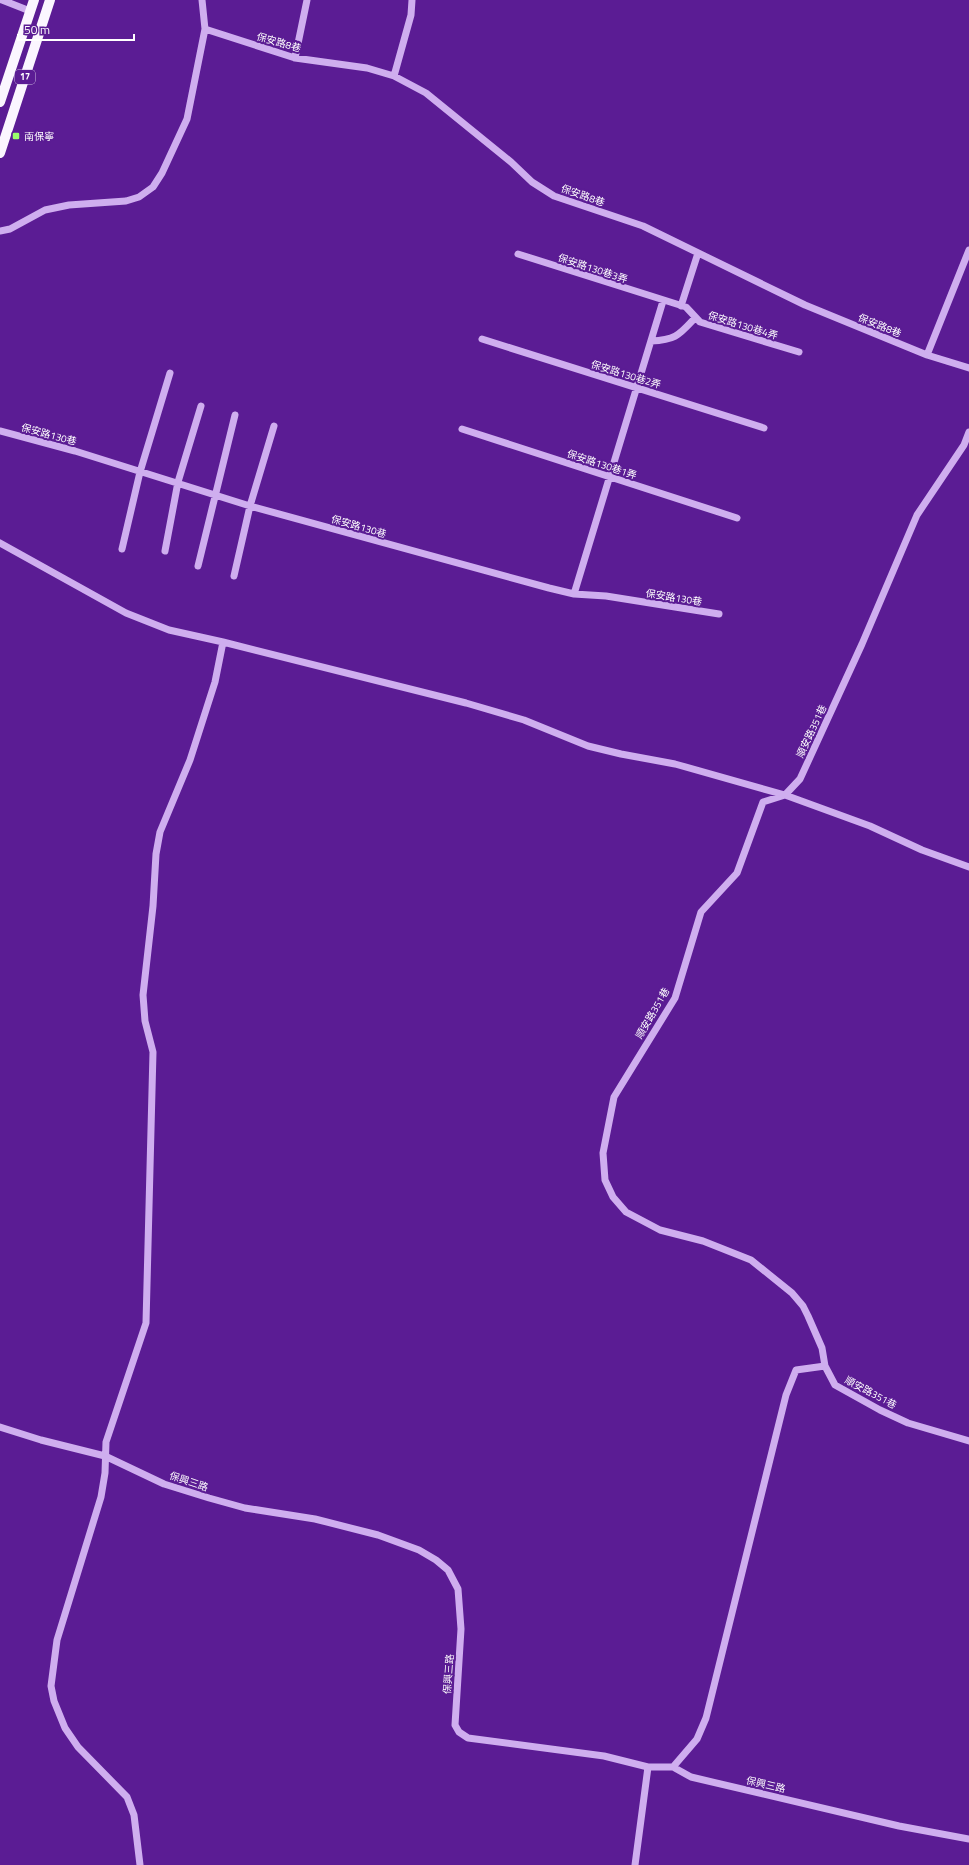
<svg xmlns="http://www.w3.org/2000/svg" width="969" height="1865" font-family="'Titillium Web','Noto Sans TC',sans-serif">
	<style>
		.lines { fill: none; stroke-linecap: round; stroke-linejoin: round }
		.minor { stroke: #cfaeef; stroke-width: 7 }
		.major { stroke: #fbf6ff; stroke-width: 10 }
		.poi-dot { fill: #9bff6c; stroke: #5b1c94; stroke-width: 1.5 }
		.labels { text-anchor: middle; stroke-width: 4; stroke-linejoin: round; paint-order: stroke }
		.shield { fill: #5b1c94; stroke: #cebbdf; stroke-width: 1 }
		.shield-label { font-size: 9px; font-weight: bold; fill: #fff }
		.street-label { font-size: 10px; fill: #fff; stroke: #5b1c94 }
		.poi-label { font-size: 10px; fill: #fff; stroke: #5b1c94; text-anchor: start }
	</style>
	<rect width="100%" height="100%" fill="#5b1c94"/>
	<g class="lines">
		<path class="minor" d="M2 0 30 11
			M205 29 295 58 367 68 394 76 426 93 511 162 532 182 554 196 643 226 805 305 927 355 969 368
			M295 58 307 0
			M394 76 411 15 412 0
			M0 231 10 229 45 210 69 205 126 201 139 197 153 187 162 173 187 119 205 29 202 0
			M518 254 686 307 700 322 799 352
			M681 306 698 253
			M482 339 764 428
			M651 341C676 340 679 335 695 318
			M927 355 969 250
			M462 429 737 518
			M0 431 75 451 250 506 549 588 574 594 606 596 719 614
			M969 432 964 445 917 515 862 644 800 779 785 795 763 802 737 873 701 912 675 998 614 1097 603 1153 605 1180 613 1197 626 1212 660 1230 703 1241 751 1260 792 1293 803 1306 808 1316 822 1348 825 1366 835 1385 880 1410 908 1423 969 1441
			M0 543 126 613 169 630 223 642 466 703 524 720 588 746 621 754 675 764 785 795 870 826 922 850 969 867
			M122 549 140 472 170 373
			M165 551 178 482 201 406
			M198 566 235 415
			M234 576 250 506 274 426
			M574 594 663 301
			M0 1427 41 1440 105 1456 164 1484 209 1498 245 1508 315 1519 378 1535 419 1550 436 1560 448 1570 458 1589 461 1629 455 1725 459 1732 468 1738 604 1756 648 1767H673L691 1777 899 1826 969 1839
			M673 1767 697 1739 706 1718 786 1395 796 1370 825 1366
			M140 1865 134 1815 127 1797 78 1747 65 1728 54 1701 51 1686 57 1640 101 1497 105 1473 106 1442 146 1323 153 1052 145 1021 143 995 153 906 156 854 160 832 190 760 215 682 223 642
			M635 1865 648 1767"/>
		<path class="major" d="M0 102 34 0
			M0 153 50 0"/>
	</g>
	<rect class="poi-dot" x="12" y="132" width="8" height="8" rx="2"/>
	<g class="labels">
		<rect class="shield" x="15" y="70" width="20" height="14" rx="3"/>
		<g class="shield-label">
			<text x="25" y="80">17</text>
		</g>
		<g class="street-label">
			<text transform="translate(279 42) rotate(16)" y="4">保安路8巷</text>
			<text transform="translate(583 195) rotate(19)" y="4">保安路8巷</text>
			<text transform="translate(593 268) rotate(18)" y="4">保安路130巷3弄</text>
			<text transform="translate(743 325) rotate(17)" y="4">保安路130巷4弄</text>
			<text transform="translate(880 325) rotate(22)" y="4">保安路8巷</text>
			<text transform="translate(626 374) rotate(17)" y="4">保安路130巷2弄</text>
			<text transform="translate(49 434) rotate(15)" y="4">保安路130巷</text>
			<text transform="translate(602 464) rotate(18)" y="4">保安路130巷1弄</text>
			<text transform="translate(359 526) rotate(16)" y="4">保安路130巷</text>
			<text transform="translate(674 597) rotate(9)" y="4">保安路130巷</text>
			<text transform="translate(811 731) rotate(-65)" y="4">順安路351巷</text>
			<text transform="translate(652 1013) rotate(-60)" y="4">順安路351巷</text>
			<text transform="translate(871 1392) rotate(28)" y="4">順安路351巷</text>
			<text transform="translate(189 1481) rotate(18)" y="4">保興三路</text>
			<text transform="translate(448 1674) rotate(-86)" y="4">保興三路</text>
			<text transform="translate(766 1784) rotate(13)" y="4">保興三路</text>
		</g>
		<g class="poi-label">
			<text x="24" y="140">南保寧</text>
		</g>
	</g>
	<path d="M18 34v6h116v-6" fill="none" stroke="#ffffff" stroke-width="2"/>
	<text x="24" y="34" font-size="12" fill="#ffffff" stroke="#5b1c94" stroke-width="3" paint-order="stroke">50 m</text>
</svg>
